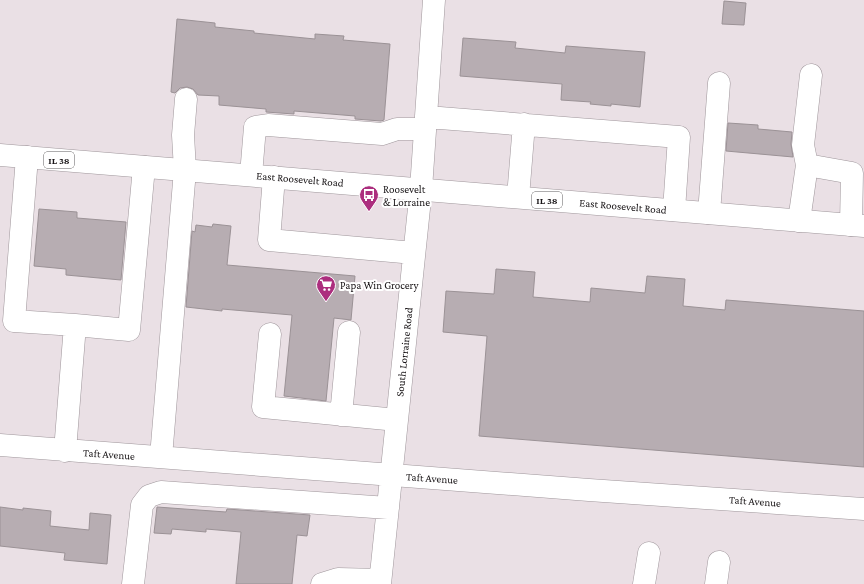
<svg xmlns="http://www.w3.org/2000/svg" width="864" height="584" font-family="'Crimson Pro',serif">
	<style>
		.building { fill: #b7adb2; stroke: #9b9296 }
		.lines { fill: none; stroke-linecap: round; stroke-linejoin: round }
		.minor-casing { stroke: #9f969b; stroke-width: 23 }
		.major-casing { stroke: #9f969b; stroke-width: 23 }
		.minor { stroke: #fff; stroke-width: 22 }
		.major { stroke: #fff; stroke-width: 22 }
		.labels { text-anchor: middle; stroke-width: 4; stroke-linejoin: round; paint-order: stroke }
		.shield { fill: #fff; stroke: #5d5a5c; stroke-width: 1 }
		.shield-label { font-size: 10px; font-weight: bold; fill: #181416 }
		.street-label { font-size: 11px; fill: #181416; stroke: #fff }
		.poi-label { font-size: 11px; fill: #181416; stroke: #fff; text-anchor: start }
	</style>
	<rect width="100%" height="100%" fill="#eae0e5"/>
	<path class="building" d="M724 1 746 3 744 25 722 24Z
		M177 19 215 23V27L254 31V33L315 39V34L344 36 343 40 390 44 384 120 381 121 355 119V116L294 111V114L266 112V109L219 105V96L198 95 193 89 187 87 180 88 175 93 171 92Z
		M463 38 516 42 515 48 565 53 566 46 645 52 640 107 611 104V106L590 104 591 102 561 100 562 84 460 76Z
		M728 123 758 125V129L792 132 791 144 793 157 726 151Z
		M39 209 77 212V218L126 222 121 280 66 275V269L34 266Z
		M213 224 231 226 227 265 355 276 351 320 334 318 326 401 284 396 292 315 222 309V311L186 307 192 231 195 232 196 225 212 227Z
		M496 269 535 272 533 297 590 302 591 288 645 293 647 276 685 279 683 306 725 310 726 300 864 311V467L479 436 487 336 443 332 446 291 494 294Z
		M0 507 23 510V508L51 511 50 526 89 530 90 513 111 515 107 564 64 560 65 553 0 546Z
		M157 507 226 512 227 509 310 515 307 536 297 535 292 584H236L241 532 206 529V532L172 529 171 534 154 533Z"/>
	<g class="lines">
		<defs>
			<path id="minor" d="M427 117 679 137 674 210
				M27 157 14 321 75 325 65 451
				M807 165 803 145 811 75
				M251 175 255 127 268 125 382 134 397 129H425
				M274 177 269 240 414 253
				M518 197 524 124
				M709 213 719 83
				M799 221 807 165 852 173 851 225
				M75 325 129 330 144 167
				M270 334 263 407 397 420
				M341 415 349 332
				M0 445 589 490 864 509
				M161 457 185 170 183 135 186 99
				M133 584 142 505 149 496 161 492 388 508
				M322 584 338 579 380 580
				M380 584 421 189 434 0
				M644 584 649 553
				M716 584 719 562"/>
			<path id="major" d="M0 155 864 226"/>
		</defs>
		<use href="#minor" class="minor-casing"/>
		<use href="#major" class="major-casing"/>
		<use href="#minor" class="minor"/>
		<use href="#major" class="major"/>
	</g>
	<defs>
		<symbol id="bus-pin" viewBox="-11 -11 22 30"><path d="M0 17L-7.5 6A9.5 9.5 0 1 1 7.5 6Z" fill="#ac2e7e" stroke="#fff"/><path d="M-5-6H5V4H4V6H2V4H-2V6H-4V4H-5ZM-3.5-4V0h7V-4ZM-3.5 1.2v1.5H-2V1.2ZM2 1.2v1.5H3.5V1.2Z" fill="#fff"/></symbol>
		<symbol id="supermarket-pin" viewBox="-11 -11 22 30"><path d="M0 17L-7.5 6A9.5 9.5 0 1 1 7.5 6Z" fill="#ac2e7e" stroke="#fff"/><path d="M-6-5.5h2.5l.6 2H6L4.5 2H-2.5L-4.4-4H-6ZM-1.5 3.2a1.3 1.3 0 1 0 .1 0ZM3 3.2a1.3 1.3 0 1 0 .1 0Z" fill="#fff"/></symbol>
	</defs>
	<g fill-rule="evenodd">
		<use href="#bus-pin" x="358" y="184" width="22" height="30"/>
		<use href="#supermarket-pin" x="315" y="274" width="22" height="30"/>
	</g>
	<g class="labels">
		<g class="shield">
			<rect x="44" y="152" width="30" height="16" rx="3"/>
			<rect x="532" y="192" width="30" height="16" rx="3"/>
		</g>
		<g class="shield-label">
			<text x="59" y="164">IL 38</text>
			<text x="547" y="204">IL 38</text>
		</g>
		<g class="street-label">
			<text transform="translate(300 179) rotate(5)" y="4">East Roosevelt Road</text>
			<text transform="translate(623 206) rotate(5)" y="4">East Roosevelt Road</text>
			<text transform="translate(404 352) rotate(-84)" y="4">South Lorraine Road</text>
			<text transform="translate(109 454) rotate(4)" y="4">Taft Avenue</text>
			<text transform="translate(432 478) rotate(4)" y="4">Taft Avenue</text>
			<text transform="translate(755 501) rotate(4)" y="4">Taft Avenue</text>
		</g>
		<g class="poi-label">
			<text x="383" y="193">Roosevelt<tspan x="383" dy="13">&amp; Lorraine</tspan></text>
			<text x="340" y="289">Papa Win Grocery</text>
		</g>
	</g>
</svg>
